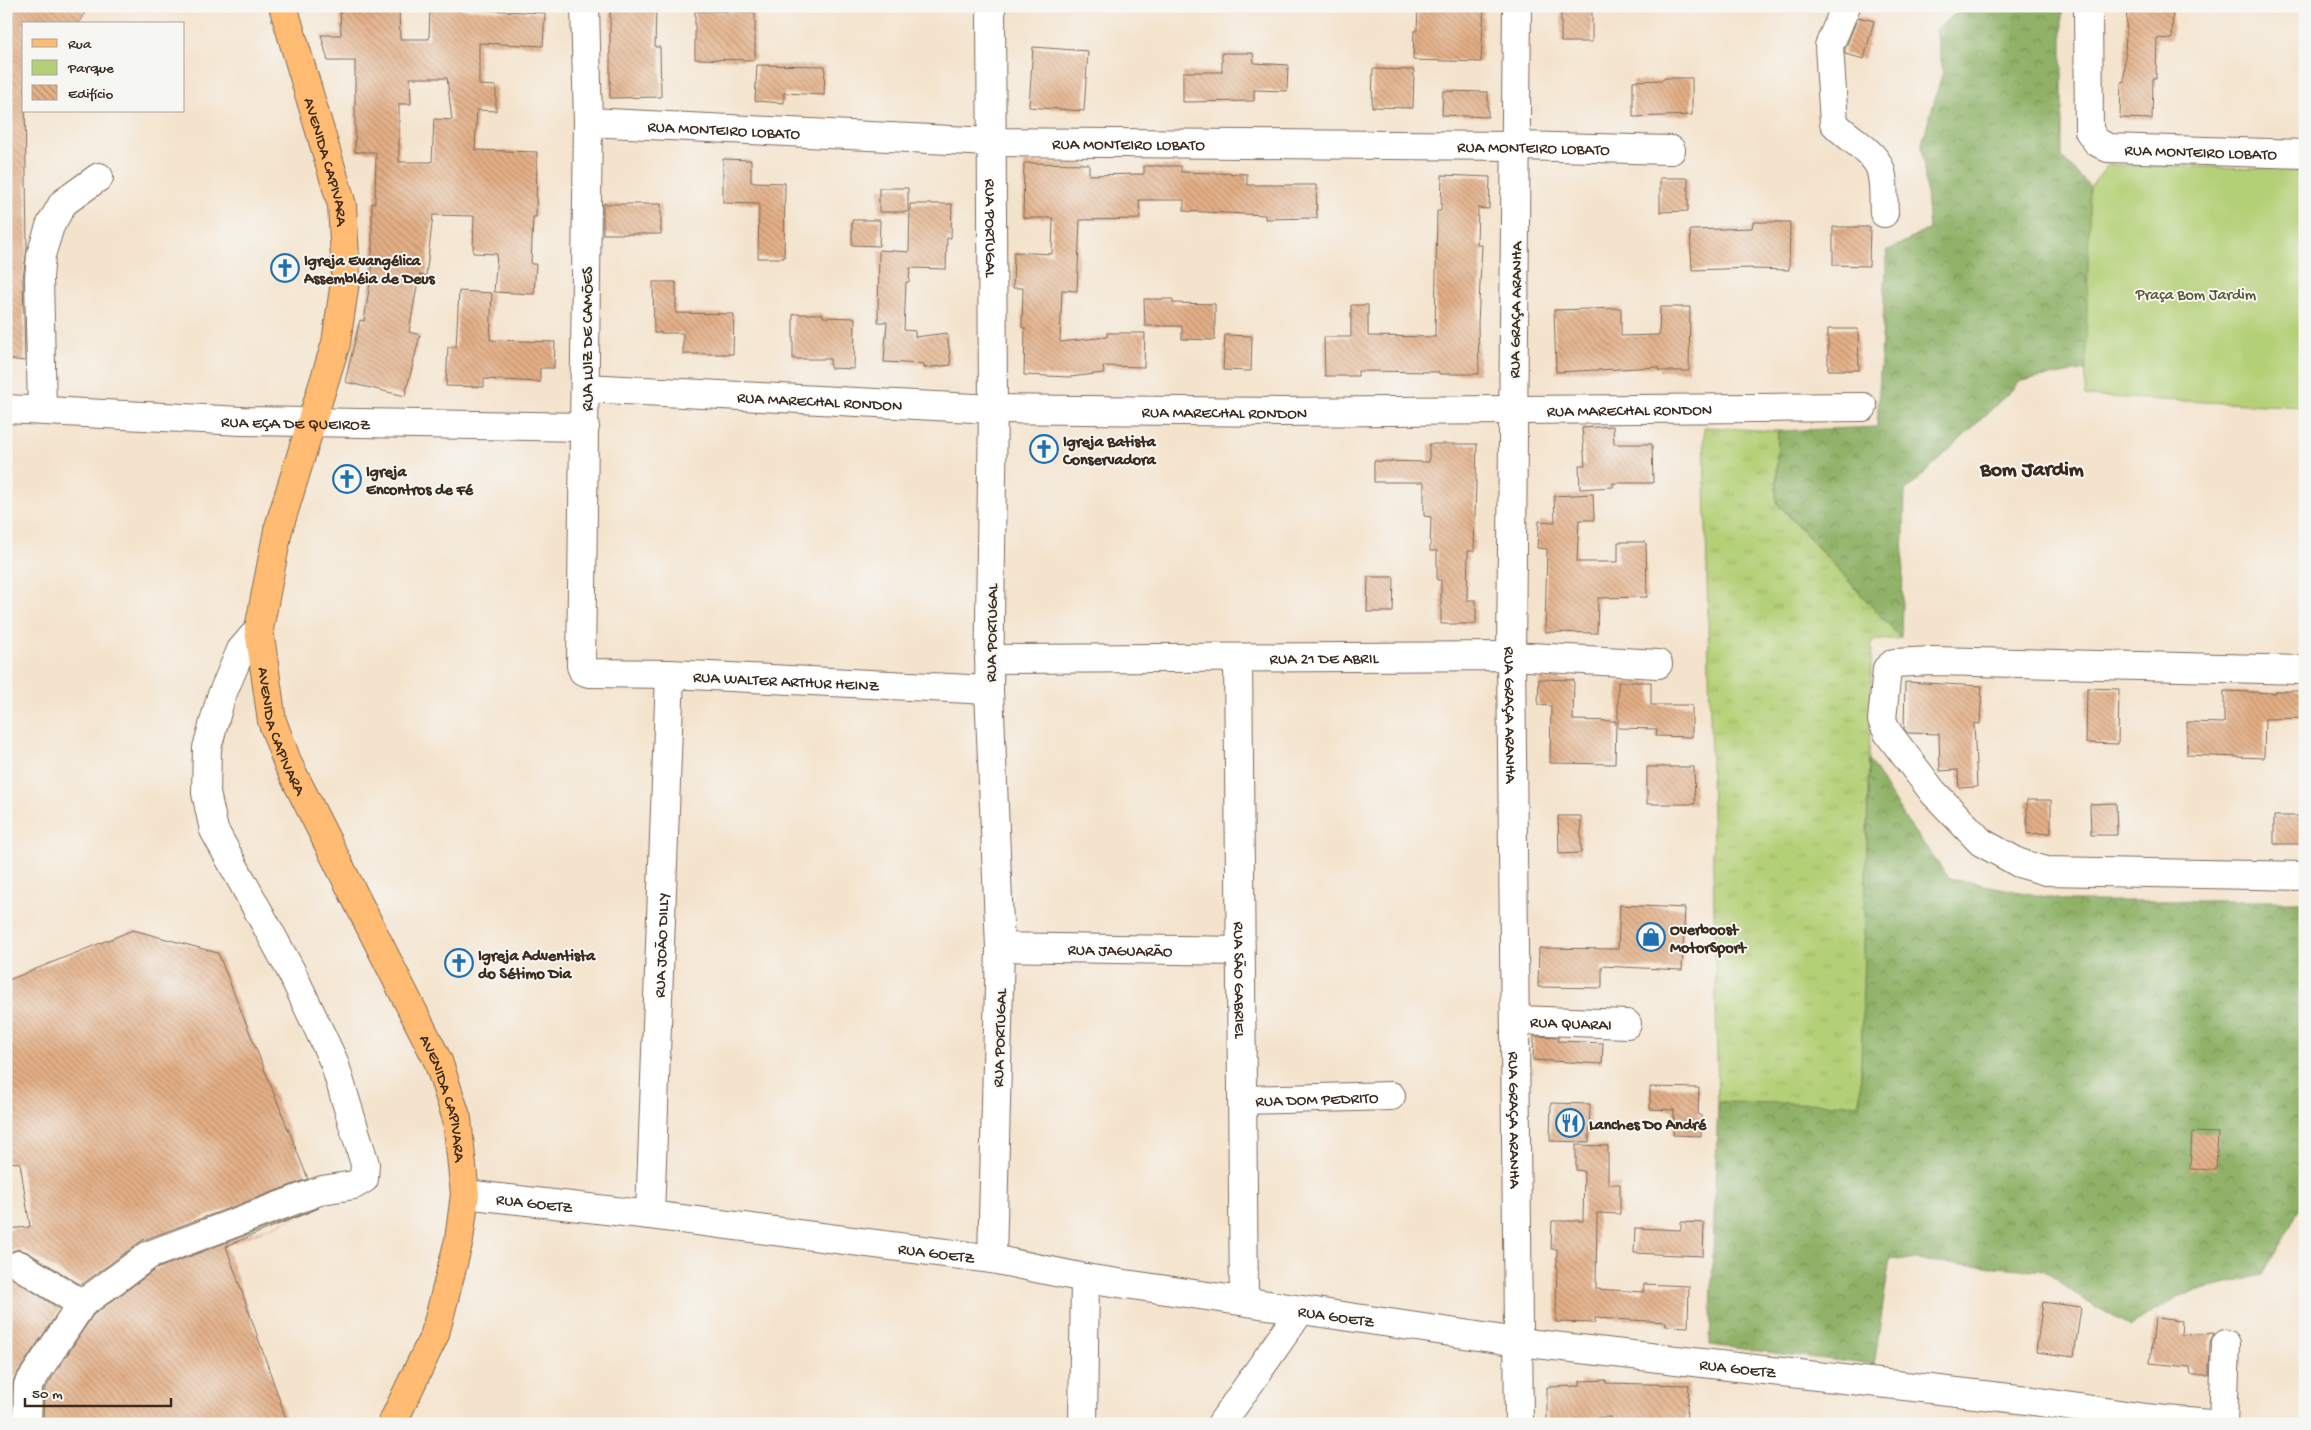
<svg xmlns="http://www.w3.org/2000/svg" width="2311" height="1430" font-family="'Gochi Hand',sans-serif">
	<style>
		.grass { fill: url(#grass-tufts); stroke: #787d4a }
		.forest { fill: url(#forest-crowns); stroke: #656e43 }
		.green { fill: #b4d077; stroke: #787d4a }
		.building { fill: url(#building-back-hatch); fill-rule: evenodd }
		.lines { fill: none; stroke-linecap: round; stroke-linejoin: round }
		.minor-casing { stroke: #7c6b5b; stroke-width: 30 }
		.major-casing { stroke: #7c6b5b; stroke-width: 30 }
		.minor { stroke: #fff; stroke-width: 28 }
		.major { stroke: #ffbb71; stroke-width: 28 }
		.labels { text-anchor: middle; stroke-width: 4; stroke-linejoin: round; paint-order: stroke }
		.street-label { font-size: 16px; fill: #3b2a1e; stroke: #f6f6f2 }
		.poi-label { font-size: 16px; font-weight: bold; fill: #3b2a1e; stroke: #f6f6f2; text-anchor: start }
		.park-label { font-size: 16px; fill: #595434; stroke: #f6f6f2 }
		.district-label { font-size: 21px; font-weight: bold; fill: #3b2a1e; stroke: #f6f6f2 }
	</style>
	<defs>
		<pattern id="grass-tufts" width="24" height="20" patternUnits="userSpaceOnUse" patternTransform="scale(1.25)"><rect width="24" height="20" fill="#b4d077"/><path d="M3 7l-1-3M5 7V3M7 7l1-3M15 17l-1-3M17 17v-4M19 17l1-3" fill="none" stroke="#9cb366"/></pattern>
		<pattern id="forest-crowns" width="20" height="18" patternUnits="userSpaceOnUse" patternTransform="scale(1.25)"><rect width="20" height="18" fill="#8fb268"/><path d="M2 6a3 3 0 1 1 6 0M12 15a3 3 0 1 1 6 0" fill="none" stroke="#769155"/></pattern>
		<pattern id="building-back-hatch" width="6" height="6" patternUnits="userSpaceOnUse" patternTransform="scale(1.25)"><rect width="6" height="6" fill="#e3af86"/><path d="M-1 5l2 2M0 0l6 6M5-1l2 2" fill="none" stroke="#b98f6d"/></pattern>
	</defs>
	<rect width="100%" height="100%" fill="#f6f6f2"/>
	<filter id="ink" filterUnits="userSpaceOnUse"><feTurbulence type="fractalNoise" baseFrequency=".02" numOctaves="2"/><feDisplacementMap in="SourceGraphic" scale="10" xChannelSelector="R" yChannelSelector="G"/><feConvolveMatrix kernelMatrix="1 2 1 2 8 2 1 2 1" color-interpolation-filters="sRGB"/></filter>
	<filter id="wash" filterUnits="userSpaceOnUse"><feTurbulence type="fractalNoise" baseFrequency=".0096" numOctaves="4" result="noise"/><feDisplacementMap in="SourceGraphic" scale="20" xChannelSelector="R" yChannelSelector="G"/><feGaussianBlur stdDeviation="1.12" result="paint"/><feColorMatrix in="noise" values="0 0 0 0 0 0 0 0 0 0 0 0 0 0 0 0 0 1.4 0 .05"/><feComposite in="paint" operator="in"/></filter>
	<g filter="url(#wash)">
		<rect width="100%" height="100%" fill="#f4e3cc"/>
		<path class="grass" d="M1704 427 1778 431 1776 502 1901 638 1872 641 1860 1105 1718 1102Z"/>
		<path class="forest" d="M1964 6H2062V157L2090 187 2086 370 2021 381 1905 492 1901 638 1776 501 1778 431 1877 427 1887 251 1929 229 1922 143 1943 71 1936 30Z
			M1869 760 1907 822 1949 878 2067 901H2305V1199L2263 1275 2179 1296 2130 1326 2082 1299 2045 1271 1890 1258 1874 1365 1710 1345 1718 1102 1860 1104Z"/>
		<path class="green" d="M2108 165 2305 169V407L2085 396 2090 187Z"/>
		<g id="blocks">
			<path class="building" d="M6 6H89L78 24H24L27 249 23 278 25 361 6 359Z
				M340 6H399L400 39H429L430 6H462V9L545 13 543 46 479 43V85L496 86V111L477 110 475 150 537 152 536 217H533L531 264H536L534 294 494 292 497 254 473 253 474 216 433 215 426 276 419 275 409 332 420 335 405 396 345 382 360 320 364 321 372 270V203H375L376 152H355V61H328L321 35H341ZM410 78H447L452 120 434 119 432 162H399V104H411Z
				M610 6H656L655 47H660L661 97 610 98Z
				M1418 6H1484L1481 62 1413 60 1414 31H1417Z
				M2127 6 2173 7 2172 39 2157 38 2156 78H2153L2152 119 2120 118 2121 82H2124Z
				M1561 8H1592V42H1561Z
				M695 11 755 12V60L695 59Z
				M1858 17 1874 21 1864 59 1845 54V49Z
				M1033 47 1088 51 1084 111 1029 107Z
				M1222 53H1253L1254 63 1288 65 1287 91 1254 90V101L1183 102V72H1222Z
				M757 65 825 66 824 95 784 93V103L755 101Z
				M1373 69 1414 70 1413 108 1372 107Z
				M1663 78H1692V115L1633 117V81L1663 80Z
				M1443 91 1488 92V117L1442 115Z
				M723 159 751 160V182L785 183 784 258H758L759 204 723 203Z
				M1024 163 1089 164V175L1144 174V166H1181V172L1247 174V185H1316L1317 218 1265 219V215L1184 211V200H1139L1140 219 1080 220 1077 291 1062 290 1060 342 1107 337V333H1145L1144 367 1103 366 1104 373 1070 377 1024 375 1025 328H1022L1023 288H1013L1014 252 1052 254 1053 218H1023Z
				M1442 175 1490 177 1489 209 1478 208 1477 245H1482L1478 323 1479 374H1439V372L1358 371V376H1325L1324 337H1351V305H1368V336L1435 337 1437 211H1441Z
				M1660 178H1688V211L1660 212Z
				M879 188H908V212H879Z
				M603 204H661V234H603Z
				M910 204H952L951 238H947L946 269 910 268 909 282H906L904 330 915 331V337L947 333 951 365 924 368V364L884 362 887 322H878L879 250 909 252Z
				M852 220H880L879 246 852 245Z
				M1753 222H1790L1789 270 1752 269V268L1692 270 1690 230 1752 228Z
				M1833 227H1870L1869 266 1833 265Z
				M653 282H676V313L734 314 733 354H683V333H654Z
				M459 291 492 293 490 340 555 342 554 368H540V382L484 379V387L446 386 448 347H456Z
				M1144 299H1173V303L1215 304V340L1182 339V326H1145Z
				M1660 307H1690L1689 371H1659V367L1556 372 1554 310 1621 308V336L1659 335Z
				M793 314H823V317L855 318 854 369 830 368V359H793Z
				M1828 329H1858L1859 370H1828Z
				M1225 335 1252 336 1251 371 1223 370Z
				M1613 426 1614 444H1652L1653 483H1613V487L1580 489 1579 465H1585L1582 428Z
				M1429 444H1477L1474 551H1468L1467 600H1476V624H1441V580H1437V551H1430L1431 517 1424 516V482H1374V461L1429 462Z
				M1593 494 1594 520H1579L1577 562H1618V542H1646L1647 597 1598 598 1597 633 1545 632 1547 549 1537 548 1539 521 1555 522 1554 496Z
				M1368 577H1394L1393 612H1367Z
				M1539 679 1574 680 1573 720 1616 721 1615 764 1550 763 1551 706 1538 705Z
				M1618 682H1651V705H1692V737L1656 736 1657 729 1618 728Z
				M1905 682 1982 686 1980 724 1974 723 1977 787 1959 788 1958 770 1940 771 1939 734 1908 733 1904 729Z
				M2087 688 2119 689 2118 744 2086 743Z
				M2224 691 2275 693V691H2305V718L2265 719 2264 758 2187 755V722L2224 723Z
				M1647 767H1694L1695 804H1647Z
				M2027 800H2051V833L2027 834Z
				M2116 803 2117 835H2091L2090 804Z
				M1558 816H1581V853L1559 854Z
				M2274 816H2305V844H2274Z
				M1620 905 1685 908 1682 970 1602 966V988L1538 987 1539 948 1618 949Z
				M133 930 218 953 308 1179 143 1240 81 1285 27 1252 19 1249 12 1251 6 1256V1229L30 1227 20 1163 6 1162V981Z
				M1534 1036 1559 1037 1558 1041 1603 1043 1602 1064 1533 1060Z
				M1650 1087 1699 1088 1698 1115H1701V1136L1673 1135 1674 1110 1650 1109Z
				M1551 1103 1590 1104 1589 1142 1550 1141Z
				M2192 1132 2218 1133 2216 1170 2190 1169Z
				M1576 1145 1608 1146V1184H1620V1214L1597 1213 1596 1289 1643 1292 1644 1284 1689 1286 1688 1327 1666 1326V1322L1595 1318V1323L1556 1322 1557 1249H1551L1552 1221H1583L1584 1171 1576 1170Z
				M319 1208 226 1246 288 1424H43L44 1390 93 1315 156 1269Z
				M1681 1222 1704 1223 1703 1256 1634 1253 1635 1228 1681 1230Z
				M6 1274 60 1309 15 1377 12 1385 11 1424H6Z
				M2043 1302 2081 1307 2074 1357 2036 1352Z
				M2155 1318 2182 1321 2181 1335 2214 1333 2210 1343 2209 1375H2191L2190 1367 2150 1363Z
				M1606 1380V1383L1689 1385 1686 1424H1653L1654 1420 1611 1421V1417L1575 1419V1424H1547V1387L1580 1386V1381Z"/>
		</g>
	</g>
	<g filter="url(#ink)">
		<use href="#blocks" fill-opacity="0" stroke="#7c6b5b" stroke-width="1"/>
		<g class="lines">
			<defs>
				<g id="minor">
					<path id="s1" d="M585 6 588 122 581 666 583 671 589 673 670 674 989 690"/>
					<path id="s2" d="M991 6 993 409 989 690 1000 947 992 1259"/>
					<path id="s3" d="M1517 6 1511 656 1519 1424"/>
					<path d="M1846 6 1829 46 1834 123C1846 137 1872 150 1879 166 1885 179 1883 199 1884 213"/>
					<path id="s4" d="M2088 6 2089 131 2097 142 2108 148 2305 154"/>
					<path id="s5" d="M588 122 990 142 1516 146 1671 150"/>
					<path id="s6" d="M585 388 993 409 1279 412 1863 407"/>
					<path id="s7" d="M6 409 242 421 585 427"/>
					<path d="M42 410 39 278 41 255 50 226 63 203 99 177"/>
					<path id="s8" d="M989 659 1511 656 1658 664"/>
					<path id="s9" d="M1238 659 1244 1301"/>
					<path d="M2305 670 1932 661 1894 663 1887 669 1882 720 1888 733 1933 792 1981 842 2019 863 2046 871 2305 876"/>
					<path id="s10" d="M1000 947 1240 951"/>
					<path id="s11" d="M1516 1020 1627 1024"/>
					<path id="s12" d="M1243 1100 1391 1096"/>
					<path id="s13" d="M465 1194 650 1215 992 1259 1085 1278 1518 1342 2027 1400 2145 1418 2209 1424"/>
					<path id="s14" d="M650 1215 670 674"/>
					<path d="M19 1265 82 1304"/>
					<path d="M27 1424 28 1385 82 1304 149 1255 322 1190 354 1185 364 1179 365 1164 334 1062 291 971 214 830 206 793 207 748 221 697 241 650 259 629"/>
					<path d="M1083 1424 1085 1278"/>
					<path d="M1221 1424 1301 1310"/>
					<path d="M2223 1424 2226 1344"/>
				</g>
				<g id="major">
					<path id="s15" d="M283 6 342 205 346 275 336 343 278 530 259 629 272 721 288 764 438 1061 457 1119 465 1194 459 1240 435 1334 392 1424"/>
				</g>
			</defs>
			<use href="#minor" class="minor-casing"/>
			<use href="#major" class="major-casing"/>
			<use href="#minor" class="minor"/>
			<use href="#major" class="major"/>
		</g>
	</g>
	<defs>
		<symbol id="church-ring" viewBox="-11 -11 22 22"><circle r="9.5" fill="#f6f6f2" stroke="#1f6fb2" stroke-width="1.5"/><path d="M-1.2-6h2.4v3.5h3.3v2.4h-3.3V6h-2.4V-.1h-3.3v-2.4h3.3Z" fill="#1f6fb2"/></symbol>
		<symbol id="shop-ring" viewBox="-11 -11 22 22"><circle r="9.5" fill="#f6f6f2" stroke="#1f6fb2" stroke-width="1.5"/><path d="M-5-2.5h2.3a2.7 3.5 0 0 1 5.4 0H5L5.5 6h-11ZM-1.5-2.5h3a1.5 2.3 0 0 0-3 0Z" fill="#1f6fb2"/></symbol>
		<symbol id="restaurant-ring" viewBox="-11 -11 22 22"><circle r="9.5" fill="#f6f6f2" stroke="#1f6fb2" stroke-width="1.5"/><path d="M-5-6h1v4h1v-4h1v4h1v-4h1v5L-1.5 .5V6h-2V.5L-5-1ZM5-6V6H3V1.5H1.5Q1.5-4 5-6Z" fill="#1f6fb2"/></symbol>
	</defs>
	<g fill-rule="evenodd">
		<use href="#church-ring" x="269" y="252" width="32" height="32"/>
		<use href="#church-ring" x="1028" y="433" width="32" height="32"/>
		<use href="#church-ring" x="331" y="463" width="32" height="32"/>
		<use href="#shop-ring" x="1635" y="921" width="32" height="32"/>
		<use href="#church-ring" x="443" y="947" width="32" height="32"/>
		<use href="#restaurant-ring" x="1554" y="1107" width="32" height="32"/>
	</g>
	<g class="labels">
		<g class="street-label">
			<text dy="6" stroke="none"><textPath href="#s5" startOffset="136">RUA MONTEIRO LOBATO</textPath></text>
			<text dy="6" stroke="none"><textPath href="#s5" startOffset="541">RUA MONTEIRO LOBATO</textPath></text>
			<text dy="6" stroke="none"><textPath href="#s5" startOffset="946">RUA MONTEIRO LOBATO</textPath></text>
			<text dy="6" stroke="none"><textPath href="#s4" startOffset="244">RUA MONTEIRO LOBATO</textPath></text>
			<text dy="6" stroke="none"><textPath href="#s15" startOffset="162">AVENIDA CAPIVARA</textPath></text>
			<text dy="6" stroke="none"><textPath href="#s2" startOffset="222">RUA PORTUGAL</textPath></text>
			<text transform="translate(1514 310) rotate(-89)" y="6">RUA GRAÇA ARANHA</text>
			<text transform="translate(586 339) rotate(-90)" y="6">RUA LUIZ DE CAMÕES</text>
			<text dy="6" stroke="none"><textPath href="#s6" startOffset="235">RUA MARECHAL RONDON</textPath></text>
			<text dy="6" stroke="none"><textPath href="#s6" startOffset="1045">RUA MARECHAL RONDON</textPath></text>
			<text dy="6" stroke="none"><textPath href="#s6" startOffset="640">RUA MARECHAL RONDON</textPath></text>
			<text dy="6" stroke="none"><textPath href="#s7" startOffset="290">RUA EÇA DE QUEIROZ</textPath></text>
			<text transform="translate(990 633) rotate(-89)" y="6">RUA PORTUGAL</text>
			<text dy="6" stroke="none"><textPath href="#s8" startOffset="335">RUA 21 DE ABRIL</textPath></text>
			<text dy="6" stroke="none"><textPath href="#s1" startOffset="869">RUA WALTER ARTHUR HEINZ</textPath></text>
			<text dy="6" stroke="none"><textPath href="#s3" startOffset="709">RUA GRAÇA ARANHA</textPath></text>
			<text dy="6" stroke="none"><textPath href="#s15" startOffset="748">AVENIDA CAPIVARA</textPath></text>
			<text dy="6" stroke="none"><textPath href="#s14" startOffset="270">RUA JOÃO DILLY</textPath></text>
			<text dy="6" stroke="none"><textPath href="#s10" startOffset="120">RUA JAGUARÃO</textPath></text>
			<text dy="6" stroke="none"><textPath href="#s9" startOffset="321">RUA SÃO GABRIEL</textPath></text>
			<text dy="6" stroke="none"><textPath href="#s11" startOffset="55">RUA QUARAI</textPath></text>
			<text transform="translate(998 1038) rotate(-88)" y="6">RUA PORTUGAL</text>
			<text dy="6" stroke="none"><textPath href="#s12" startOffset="74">RUA DOM PEDRITO</textPath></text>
			<text dy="6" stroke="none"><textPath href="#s15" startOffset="1152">AVENIDA CAPIVARA</textPath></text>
			<text dy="6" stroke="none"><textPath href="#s3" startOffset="1114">RUA GRAÇA ARANHA</textPath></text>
			<text dy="6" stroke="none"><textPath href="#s13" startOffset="70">RUA GOETZ</textPath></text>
			<text dy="6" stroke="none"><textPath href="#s13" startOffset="475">RUA GOETZ</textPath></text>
			<text dy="6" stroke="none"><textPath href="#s13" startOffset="880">RUA GOETZ</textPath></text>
			<text dy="6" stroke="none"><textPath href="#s13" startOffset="1285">RUA GOETZ</textPath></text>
		</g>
		<g class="poi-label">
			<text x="304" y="265">Igreja Evangélica<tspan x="304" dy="18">Assembléia de Deus</tspan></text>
			<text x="1063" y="446">Igreja Batista<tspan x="1063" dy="18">Conservadora</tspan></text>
			<text x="366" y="476">Igreja<tspan x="366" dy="18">Encontros de Fé</tspan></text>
			<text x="1670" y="934">Overboost<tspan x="1670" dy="18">MotorSport</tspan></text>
			<text x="478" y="960">Igreja Adventista<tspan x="478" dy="18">do Sétimo Dia</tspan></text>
			<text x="1589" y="1129">Lanches Do André</text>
		</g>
		<g class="park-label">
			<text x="2196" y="299">Praça Bom Jardim</text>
		</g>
		<g class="district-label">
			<text x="2032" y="475">Bom Jardim</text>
		</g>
	</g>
	<rect width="2311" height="1430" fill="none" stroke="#f6f6f2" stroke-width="25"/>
	<rect x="22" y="22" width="162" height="90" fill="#f6f6f2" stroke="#aba49d"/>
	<rect x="32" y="39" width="25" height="8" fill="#ffbb71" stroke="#aba49d"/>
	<text x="68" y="48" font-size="15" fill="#3b2a1e">Rua</text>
	<rect x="32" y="60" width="25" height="15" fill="#b4d077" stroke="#aba49d"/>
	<text x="68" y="72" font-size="15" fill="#3b2a1e">Parque</text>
	<rect x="32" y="85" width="25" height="15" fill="url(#building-back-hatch)" stroke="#aba49d"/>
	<text x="68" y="98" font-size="15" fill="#3b2a1e">Edifício</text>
	<path d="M25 1398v8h146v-8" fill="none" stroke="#3b2a1e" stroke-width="2.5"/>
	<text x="32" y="1398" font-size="15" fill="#3b2a1e" stroke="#f6f6f2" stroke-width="4" paint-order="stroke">50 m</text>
</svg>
